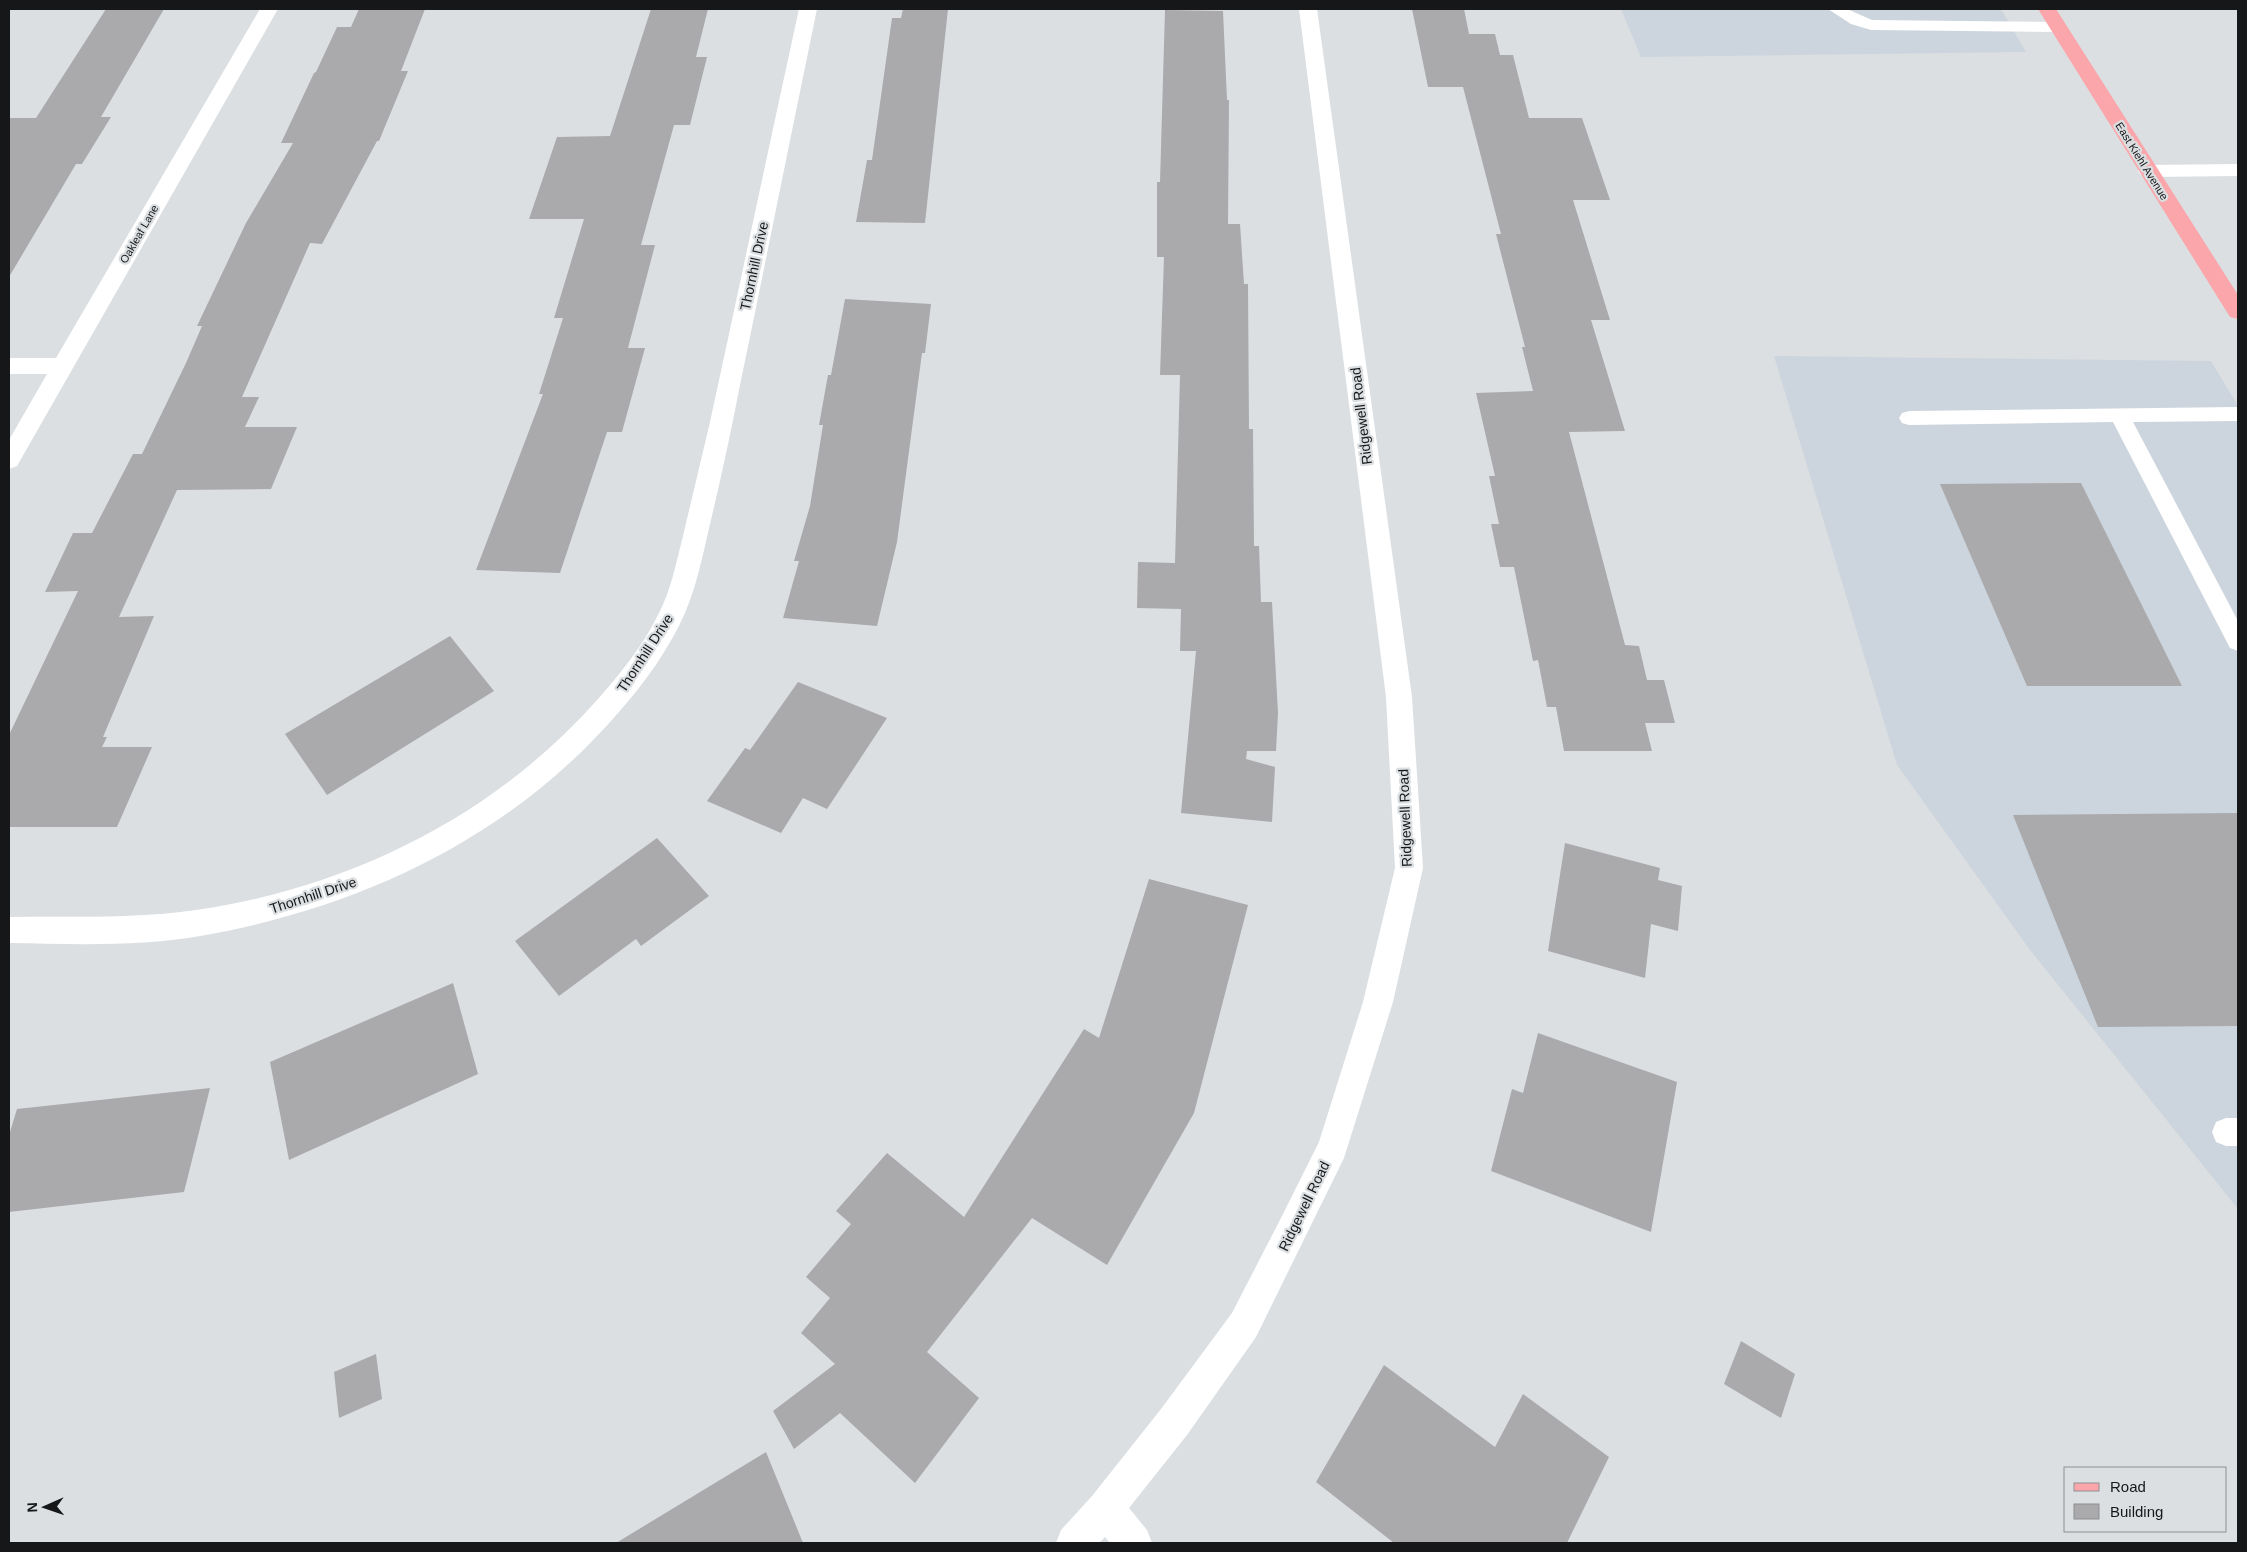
<svg xmlns="http://www.w3.org/2000/svg" width="2247" height="1552" font-family="Arial,sans-serif">
	<style>
		.built { fill: #ccd5dd }
		.building { fill: #aaa9ac }
		.lines { fill: none; stroke-linecap: round; stroke-linejoin: round }
		.lane { fill: #fff; fill-rule: evenodd }
		.street { fill: #fff; fill-rule: evenodd }
		.primary { fill: #faa6aa; fill-rule: evenodd }
		.labels { text-anchor: middle; stroke-width: 4.5; stroke-linejoin: round; paint-order: stroke }
		.far-street-label { font-size: 11px; fill: #161718; stroke: #dcdfe2 }
		.street-label { font-size: 14px; fill: #161718; stroke: #dcdfe2 }
	</style>
	<rect width="100%" height="100%" fill="#dcdfe2"/>
	<path class="built" d="M1621 9H2001L2026 52 1641 57Z
		M1774 356 2211 361 2238 406V1209L2030 950 1897 765Z"/>
	<path class="building" d="M106 9H164L101 117H111L82 164H76L9 277V118H36Z
		M359 9H425L401 71H408L379 141H377L322 244 310 243 242 397H259L245 427H297L271 489 177 490 119 617 154 616 103 737H107L102 747H152L117 827H9V735L78 591 45 592 73 533H92L133 454H142L186 363 202 326H197L246 223 293 143H281L314 73 316 72 337 27H351Z
		M651 9H708L696 57H707L690 125H674L641 245H655L628 348H645L622 432H607L560 573 476 570 543 394H539L563 318H554L584 219H529L557 137 610 136Z
		M903 9H948L925 223 856 222 867 160H872L892 18H901Z
		M1412 9H1464L1469 34H1495L1500 55H1513L1529 118H1582L1610 200H1573L1610 320H1591L1625 431 1569 432 1625 645 1639 646 1647 680H1664L1675 723H1645L1652 751H1564L1556 707H1547L1538 660 1533 661 1514 567H1500L1491 524H1499L1489 476H1495L1476 393 1533 391 1522 347H1525L1496 234H1501L1463 87H1428Z
		M1165 10 1223 11 1227 100H1229L1228 224H1240L1244 284H1248L1249 429H1253L1254 546H1259L1261 602H1272L1278 713 1276 751H1247L1246 759 1275 767 1272 822 1181 813 1196 651H1180L1181 609 1137 608 1138 562 1175 563 1180 375H1160L1164 257H1157V182H1160Z
		M845 299 931 304 925 353H922L897 542 877 626 783 618 799 561H794L810 506 823 425H819L828 375H831Z
		M2081 483 2182 686H2027L1940 484Z
		M450 636 494 691 327 795 285 734Z
		M798 682 887 718 827 809 803 798 781 833 707 801 745 748 750 750Z
		M2238 813V1026L2098 1027 2013 815Z
		M657 838 709 896 641 946 636 939 559 996 515 941Z
		M1565 843 1660 868 1658 880 1682 886 1678 931 1651 924 1645 978 1548 951Z
		M1149 879 1248 905 1194 1113 1107 1265 1032 1218 927 1352 979 1398 915 1483 840 1413 794 1449 773 1411 835 1364 801 1333 830 1298 806 1277 851 1224 836 1211 887 1153 964 1217 1084 1029 1099 1038Z
		M453 983 478 1074 289 1160 270 1062Z
		M1538 1033 1677 1082 1651 1232 1491 1171 1512 1089 1523 1093Z
		M210 1088 184 1192 9 1212V1135L17 1109Z
		M1741 1341 1795 1374 1781 1418 1724 1384Z
		M376 1354 382 1399 339 1418 334 1372Z
		M1384 1365 1495 1447 1523 1394 1609 1457 1567 1543H1394L1316 1482Z
		M766 1452 803 1543H616Z"/>
	<g class="lines">
		<path class="lane" d="M1828 9H1847L1872 20 2058 22 2064 24 2066 27 2064 30 2058 32 1871 30 1851 24Z
			M2238 407V421L2133 422 2238 621V651L2230 648 2113 422 1909 425 1902 423 1899 418 1902 413 1909 411Z
			M2226 1118H2238V1146H2226L2216 1142 2212 1132 2216 1122Z"/>
		<path class="street" d="M260 9H278L17 466 9 469V440L47 374H9V358H56Z
			M799 9H817C791 134 766 260 740 385 731 432 721 478 710 524 703 554 697 585 685 613 669 649 644 684 618 713 510 838 361 908 200 936 138 947 72 944 9 943V917C71 916 134 919 196 910 349 888 495 816 598 699 620 674 643 646 658 615 671 591 676 563 683 536 692 498 701 460 710 422 740 284 769 146 799 9Z
			M1299 9H1317L1412 697 1423 868 1393 1002 1344 1158 1256 1337 1187 1435 1129 1508 1147 1530 1152 1543H1110L1105 1537 1099 1543H1056L1061 1530 1092 1496 1161 1409 1232 1313 1281 1218 1319 1142 1363 1002 1395 868 1386 697Z
			M2238 164V176L2148 177 2141 175 2138 171 2141 167 2148 165Z"/>
		<path class="primary" d="M2038 9H2056L2238 295V319L2230 317Z"/>
	</g>
	<g class="labels">
		<g class="far-street-label">
			<text transform="translate(2142 161) rotate(58)" y="4">East Kiehl Avenue</text>
			<text transform="translate(139 234) rotate(-60)" y="4">Oakleaf Lane</text>
		</g>
		<g class="street-label">
			<text transform="translate(754 266) rotate(-78)" y="5">Thornhill Drive</text>
			<text transform="translate(1361 416) rotate(-97)" y="5">Ridgewell Road</text>
			<text transform="translate(645 653) rotate(-57)" y="5">Thornhill Drive</text>
			<text transform="translate(1405 818) rotate(-92)" y="5">Ridgewell Road</text>
			<text transform="translate(313 895) rotate(-18)" y="5">Thornhill Drive</text>
			<text transform="translate(1304 1206) rotate(-64)" y="5">Ridgewell Road</text>
		</g>
	</g>
	<rect width="2247" height="1552" fill="none" stroke="#161718" stroke-width="20"/>
	<rect x="2064" y="1467" width="162" height="65" fill="#dcdfe2" stroke="#8d8f91"/>
	<rect x="2074" y="1483" width="25" height="8" fill="#faa6aa" stroke="#8d8f91"/>
	<text x="2110" y="1492" font-size="15" fill="#161718">Road</text>
	<rect x="2074" y="1504" width="25" height="15" fill="#aaa9ac" stroke="#8d8f91"/>
	<text x="2110" y="1517" font-size="15" fill="#161718">Building</text>
	<g transform="translate(45 1507) rotate(268)" stroke="#dcdfe2" stroke-width="4" paint-order="stroke">
	<path d="M0-4L9 19L0 12L-9 19Z" fill="#161718"/>
	<text y="-8" font-size="14" font-weight="bold" text-anchor="middle" fill="#161718">N</text>
	</g>
</svg>
